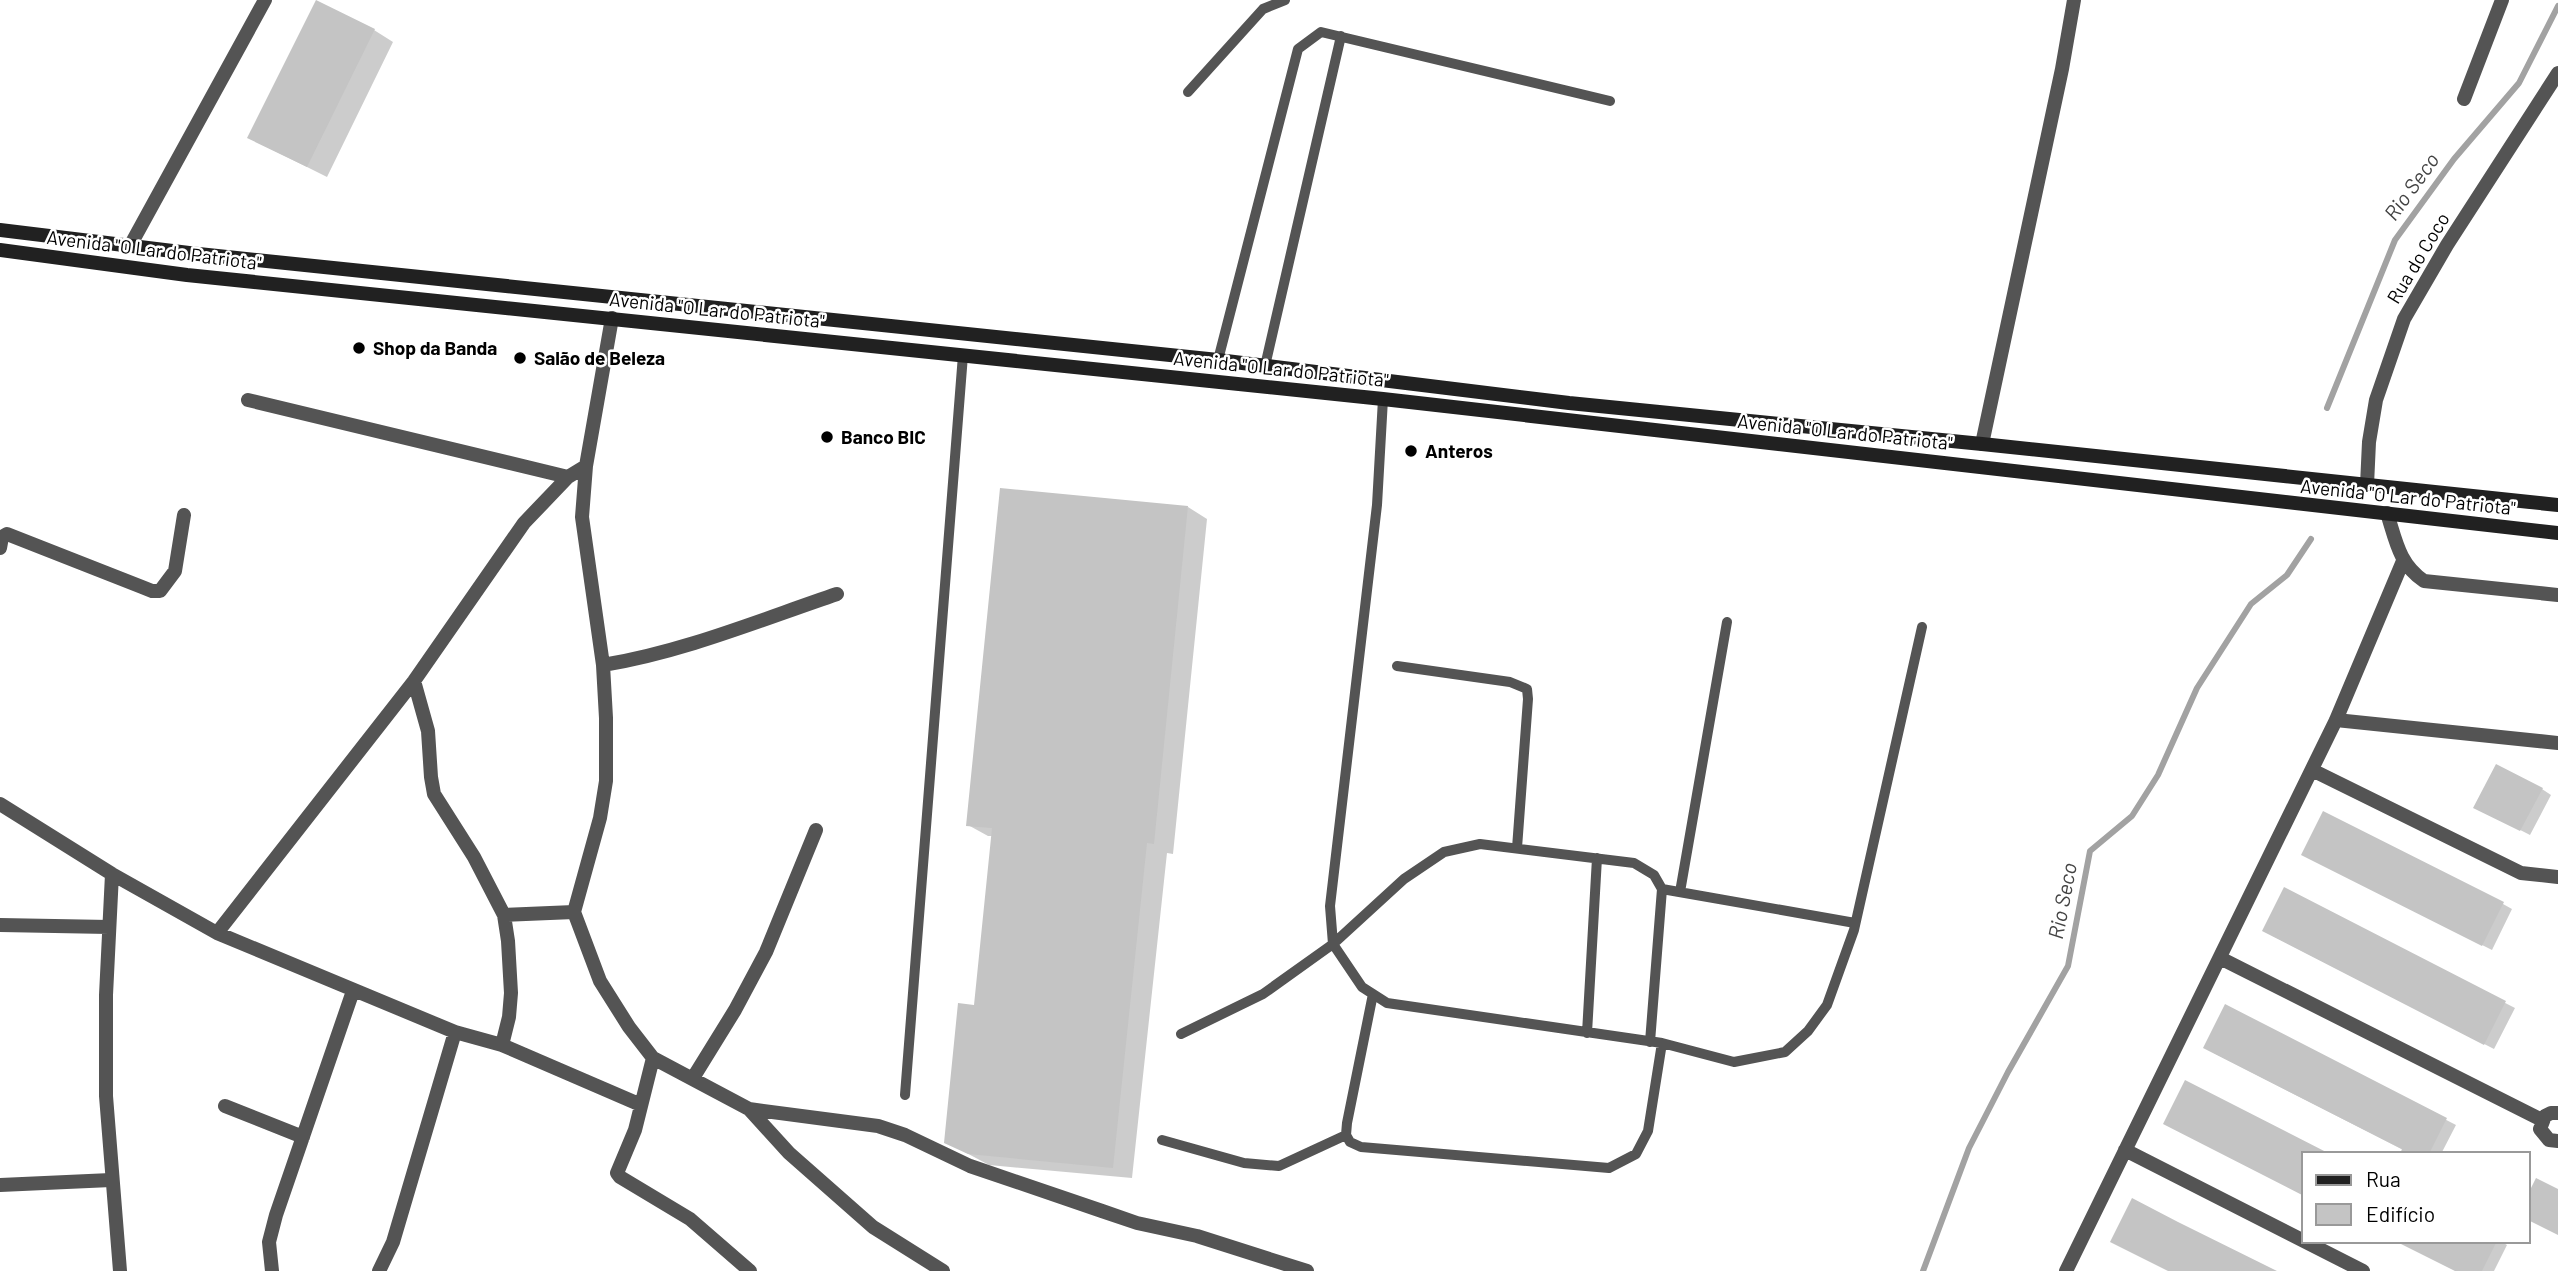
<svg xmlns="http://www.w3.org/2000/svg" width="2558" height="1271" font-family="Barlow,sans-serif">
	<style>
		.shadow { fill: #0003 }
		.lines { fill: none; stroke-linecap: round; stroke-linejoin: round }
		.stream { stroke: #a2a2a2; stroke-width: 6 }
		.building { fill: #c4c4c4 }
		.service { stroke: #545454; stroke-width: 10 }
		.minor { stroke: #545454; stroke-width: 14 }
		.secondary { stroke: #212121; stroke-width: 14 }
		.poi-dot { fill: #000; stroke: #fff; stroke-width: 2.5 }
		.labels { text-anchor: middle; stroke-width: 5; stroke-linejoin: round; paint-order: stroke }
		.street-label { font-size: 19px; fill: #000; stroke: #fff }
		.poi-label { font-size: 19px; font-weight: bold; fill: #000; stroke: #fff; text-anchor: start }
		.water-label { font-size: 21px; font-style: italic; fill: #434343; stroke: #fff }
	</style>
	<rect width="100%" height="100%" fill="#fff"/>
	<path class="shadow" d="M374 30 393 42 327 177 269 148Z
		M1188 507 1207 519 1173 854 1167 853 1132 1178 989 1165 946 1142 975 1007 993 836H988L968 825Z
		M2542 789 2551 795 2530 835 2485 812Z
		M2313 860 2503 904 2512 909 2492 950Z
		M2285 890 2515 1008 2494 1049 2273 936Z
		M2226 1006 2456 1125 2441 1154H2411L2214 1053Z
		M2397 1241H2500L2507 1245 2494 1271H2456Z"/>
	<g class="lines">
		<path class="stream" d="M2327 408 2395 240 2454 159 2519 83 2558 6
			M1923 1271 1969 1148 2008 1072 2068 966 2090 851 2132 816 2158 775 2197 688 2251 604 2287 575 2311 539"/>
	</g>
	<path class="building" d="M316 0 375 29 307 167 247 138Z
		M1000 488 1188 506 1154 844 1147 843 1113 1168 968 1154 944 1143 958 1003 974 1005 992 828 966 826Z
		M2496 764 2543 788 2520 831 2473 808Z
		M2323 811 2504 902 2482 946 2301 855Z
		M2284 887 2506 1001 2484 1045 2262 931Z
		M2225 1004 2447 1118 2429 1154H2400L2402 1149 2203 1048Z
		M2185 1080 2330 1154H2304V1196L2163 1124Z
		M2536 1178 2558 1189V1235L2528 1220V1194Z
		M2132 1198 2178 1222 2277 1271H2168L2110 1242Z
		M2395 1241H2497L2482 1271H2455Z"/>
	<g class="lines">
		<path class="service" d="M1188 92 1263 9 1285 0
			M1218 360 1298 49 1321 32 1610 101
			M1265 366 1341 36
			M1383 399 1377 505 1330 906 1333 944 1362 987 1387 1003 1662 1043 1734 1062 1785 1052 1808 1031 1827 1005 1854 930 1922 627
			M1397 666 1510 682 1527 689 1528 699 1517 848
			M1662 889 1855 923
			M1680 892 1727 622
			M1373 994 1347 1123 1346 1135 1350 1142 1361 1147 1609 1168 1636 1154 1648 1131 1662 1043
			M1587 1033 1597 858
			M1181 1034 1263 994 1333 944 1404 879 1444 852 1480 844 1634 863 1654 875 1662 889 1650 1042
			M905 1095 963 355
			M1162 1140 1244 1163 1279 1166 1346 1135"/>
		<path class="minor" d="M2464 99 2502 0
			M130 246 265 0
			M612 318 586 466 582 517 603 665 606 718V781L600 818 574 912 600 981 629 1027 653 1058 749 1109 789 1153 873 1227 943 1271
			M248 400 568 477
			M1982 444 2062 69 2074 0
			M2367 485 2369 442 2376 400 2404 319 2447 245 2558 73
			M2387 513C2396 541 2399 564 2424 581L2558 595
			M0 548 2 537 7 534 142 587 152 591H160L175 571 184 515
			M603 665C683 652 760 620 837 594
			M414 681 428 731 431 777 434 794 474 857 504 915 508 941 511 993 509 1017 502 1045
			M2336 720 2558 743
			M2312 770 2521 873 2558 877
			M0 804 112 874 217 933 455 1032 502 1045 641 1105
			M112 874 106 995V1096L120 1271
			M504 915 574 912
			M0 925 109 927
			M217 933 414 681 524 523 568 477 586 466
			M2220 958 2542 1120
			M653 1058 635 1130 617 1173 620 1177 690 1219 750 1271
			M693 1078 735 1010 766 952 816 830
			M225 1106 303 1137
			M749 1109 878 1126 905 1135 970 1166 1102 1211 1137 1223 1197 1236 1307 1271
			M2558 1113H2551L2545 1116 2540 1129 2549 1140 2558 1141
			M2125 1150 2363 1271
			M0 1185 111 1180
			M272 1271 269 1242 276 1215 353 991
			M379 1271 393 1242 455 1032
			M2066 1271 2336 720 2403 561"/>
		<path class="secondary" d="M0 230 189 253 1218 360 1569 403 1982 444 2558 505
			M0 250 187 275 1383 399 2558 533"/>
	</g>
	<g class="poi-dot">
		<circle cx="359" cy="348" r="7"/>
		<circle cx="520" cy="358" r="7"/>
		<circle cx="827" cy="437" r="7"/>
		<circle cx="1411" cy="451" r="7"/>
	</g>
	<g class="labels">
		<g class="street-label">
			<text transform="translate(154 250) rotate(7)" y="7">Avenida "O Lar do Patriota"</text>
			<text transform="translate(2418 258) rotate(-59)" y="7">Rua do Coco</text>
			<text transform="translate(717 310) rotate(6)" y="7">Avenida "O Lar do Patriota"</text>
			<text transform="translate(1281 369) rotate(6)" y="7">Avenida "O Lar do Patriota"</text>
			<text transform="translate(1845 432) rotate(6)" y="7">Avenida "O Lar do Patriota"</text>
			<text transform="translate(2408 497) rotate(6)" y="7">Avenida "O Lar do Patriota"</text>
		</g>
		<g class="poi-label">
			<text x="373" y="355">Shop da Banda</text>
			<text x="534" y="365">Salão de Beleza</text>
			<text x="841" y="444">Banco BIC</text>
			<text x="1425" y="458">Anteros</text>
		</g>
		<g class="water-label">
			<text transform="translate(2412 187) rotate(-54)" y="7">Rio Seco</text>
			<text transform="translate(2063 901) rotate(-79)" y="7">Rio Seco</text>
		</g>
	</g>
	<rect x="2302" y="1152" width="228" height="91" fill="#ffffff" stroke="#999999" stroke-width="2"/>
	<rect x="2316" y="1175" width="35" height="10" fill="#212121" stroke="#999999" stroke-width="2"/>
	<text x="2366" y="1187" font-size="21" fill="#000000">Rua</text>
	<rect x="2316" y="1204" width="35" height="21" fill="#c4c4c4" stroke="#999999" stroke-width="2"/>
	<text x="2366" y="1222" font-size="21" fill="#000000">Edifício</text>
</svg>
